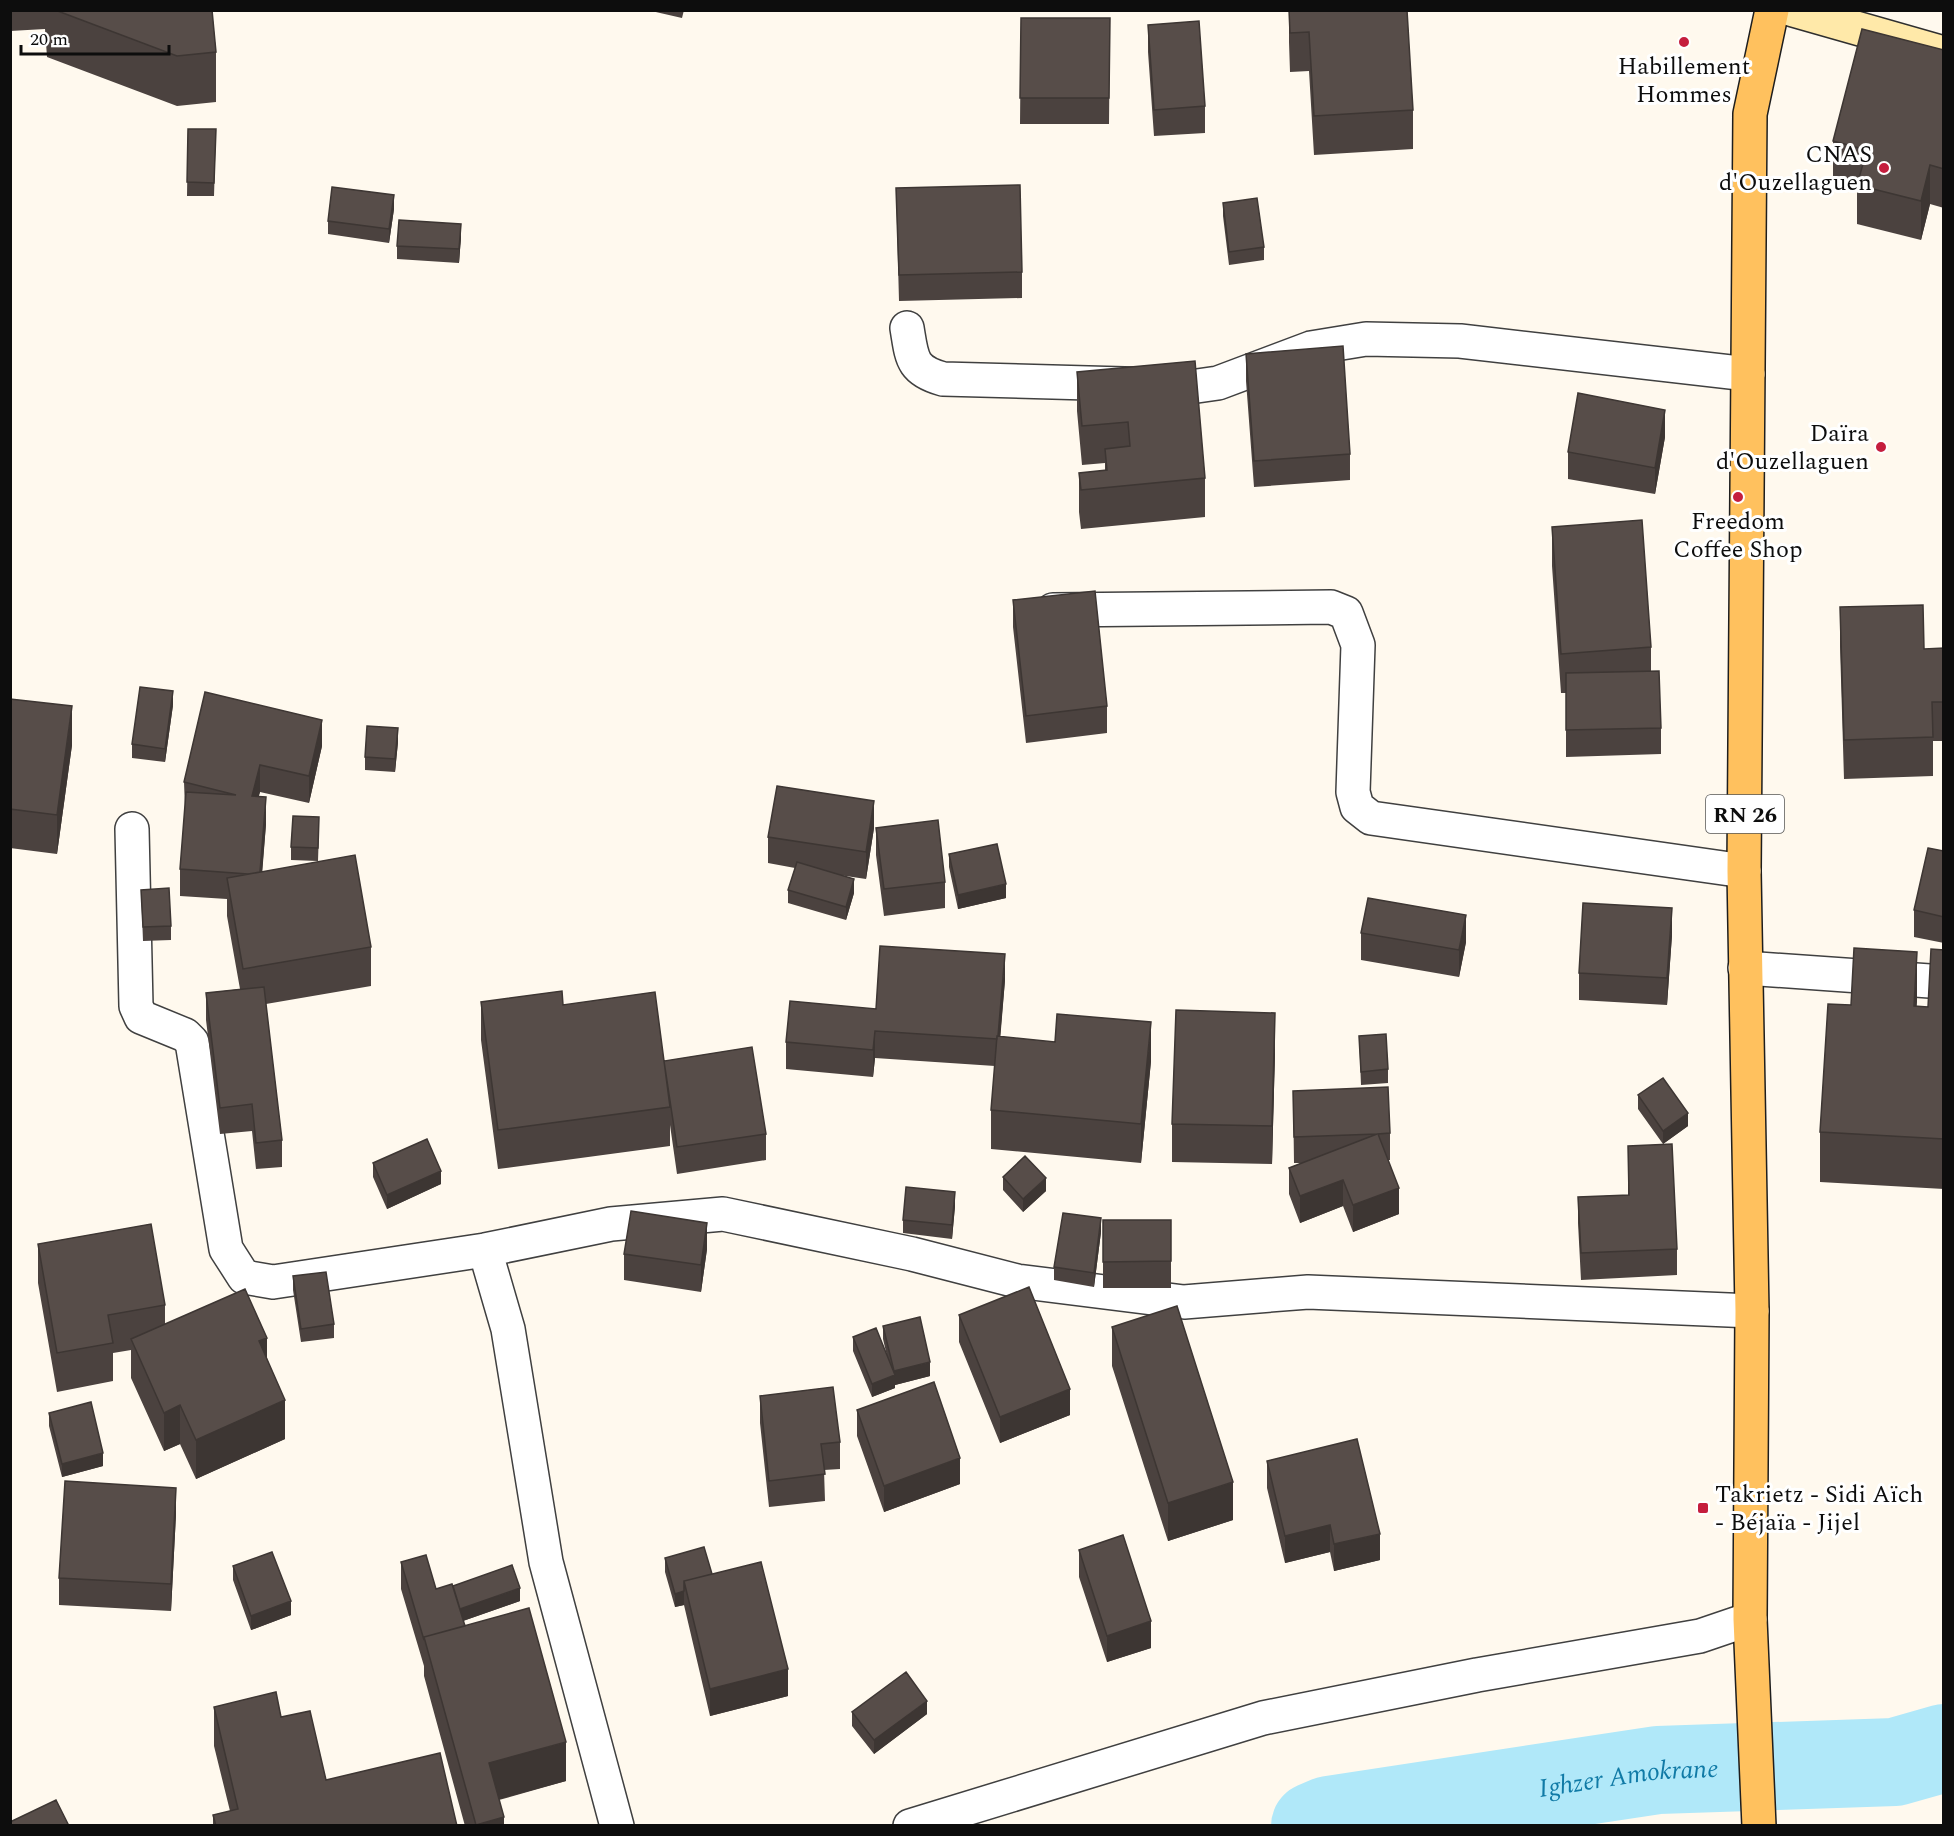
<svg xmlns="http://www.w3.org/2000/svg" width="1954" height="1836" font-family="Spectral,serif">
	<style>
		.lines { fill: none; stroke-linecap: round; stroke-linejoin: round }
		.river { stroke: #b0e8f9; stroke-width: 88 }
		.minor-casing { stroke: #404040; stroke-width: 36 }
		.secondary-casing { stroke: #2f2f2f; stroke-width: 36 }
		.primary-casing { stroke: #1e1e1e; stroke-width: 36 }
		.minor { stroke: #fff; stroke-width: 33 }
		.secondary { stroke: #ffe9a9; stroke-width: 33 }
		.primary { stroke: #ffc15e; stroke-width: 33 }
		.wall { fill: #4b423f }
		.shaded-wall { fill: #3d3633 }
		.building { fill: #574d49; stroke: #3d3633; stroke-width: 1.5 }
		.poi-dot { fill: #c51e3e; stroke: #fff; stroke-width: 2 }
		.labels { text-anchor: middle; stroke-width: 6; stroke-linejoin: round; paint-order: stroke }
		.shield { fill: #fff; stroke: #565656; stroke-width: 1.5 }
		.shield-label { font-size: 22px; font-weight: bold; fill: #0d0d0d }
		.poi-label { font-size: 24px; fill: #0d0d0d; stroke: #fff }
		.water-label { font-size: 26px; font-style: italic; fill: #107aa6; stroke: #fff }
	</style>
	<rect width="100%" height="100%" fill="#fff9ee"/>
	<g class="lines">
		<path class="river" id="s1" d="M1315 1826 1329 1820 1658 1770 1895 1762 1944 1748"/>
		<defs>
			<path id="minor" d="M907 328C912 358 911 370 943 379L1197 386 1218 383 1311 348 1366 339 1460 341 1748 374
				M1053 610 1331 607 1346 613 1358 645 1353 792 1357 807 1371 818 1744 871
				M132 829 136 1006 141 1017 185 1035 192 1042 226 1249 244 1277 273 1282 485 1250 611 1224 723 1214 912 1254 1017 1281 1184 1302 1308 1292 1752 1311
				M1745 968 1944 982
				M485 1250 508 1329 546 1562 617 1826
				M910 1826 1263 1718 1477 1675 1700 1636 1750 1619"/>
			<path id="secondary" d="M1793 10 1944 53"/>
			<path id="primary" d="M1759 1826 1750 1619 1752 1311 1744 871 1750 114 1772 10"/>
		</defs>
		<use href="#minor" class="minor-casing"/>
		<use href="#secondary" class="secondary-casing"/>
		<use href="#primary" class="primary-casing"/>
		<use href="#minor" class="minor"/>
		<use href="#secondary" class="secondary"/>
		<use href="#primary" class="primary"/>
	</g>
	<path class="wall" d="M10 10H212L216 52V102L177 106 47 57 45 29 10 31Z
		M647 10H684L682 18Z
		M1289 10 1413 110V149L1314 155 1309 71 1290 72 1289 42Z
		M1021 18H1110L1109 124H1020Z
		M1148 25 1205 106V133L1154 136 1148 52Z
		M1944 50V208L1930 204 1921 240 1857 224V186L1833 180V141Z
		M188 129H216L214 196H187Z
		M896 188 1022 272V298L899 301Z
		M1223 203 1264 247V260L1229 265 1223 216Z
		M394 209 389 243 328 234V221Z
		M461 237 459 263 397 259V246Z
		M1246 354 1350 454V480L1254 487 1246 381Z
		M1077 372 1205 478V517L1081 529 1079 512V473L1105 471V463L1082 465 1077 411Z
		M1665 437 1655 494 1568 479V452Z
		M1552 527 1651 647V672L1661 728V754L1566 757V693H1561L1552 566Z
		M1013 600 1107 706V733L1026 743 1013 627Z
		M1840 607 1924 649 1944 648V741H1933V776L1844 779 1840 646Z
		M10 699 72 745 57 854 10 848Z
		M173 705 165 762 132 758V744Z
		M398 742 395 772 365 770V757Z
		M322 746 309 803 260 792 258 797 266 824 262 871 371 947V986L266 1004 282 1140V1167L256 1169 252 1131 220 1134 206 1020V993L240 989 227 916V899L180 896V869L185 809 184 782Z
		M874 828 866 879 839 875 854 893 846 920 788 903V890L795 868 768 863V837Z
		M876 828 945 882V908L884 916 876 855Z
		M319 830 318 861 291 860V847Z
		M1944 851V943L1914 937V910Z
		M949 854 1006 898 958 909 949 867Z
		M141 890 171 926V940L143 941Z
		M1361 933 1466 942 1459 977 1361 960Z
		M1672 935 1667 1005 1579 1000V973Z
		M1944 950V1189L1820 1182V1132L1851 1005 1928 1007Z
		M1005 980 1000 1037 1151 1061 1141 1163 991 1149V1110L995 1066 875 1058 873 1077 786 1069V1042L876 1009Z
		M481 1002 563 1005 664 1062 766 1134V1160L677 1174 670 1125V1146L498 1169 481 1040Z
		M1359 1036 1388 1069V1083L1361 1085Z
		M1275 1052 1272 1164 1172 1162V1124Z
		M1293 1091 1390 1133V1160H1388L1399 1214 1353 1232 1343 1206 1300 1223 1289 1194V1168L1301 1163H1294Z
		M1638 1095 1688 1126 1663 1144 1638 1109Z
		M1628 1146 1677 1249V1275L1581 1280 1578 1223V1197L1628 1195Z
		M373 1163 441 1184 387 1209 373 1177Z
		M1003 1177 1046 1191 1023 1212 1003 1190Z
		M955 1206 952 1239 903 1233V1220Z
		M1103 1220H1171V1288H1103Z
		M1101 1232 1094 1287 1054 1280V1267Z
		M38 1244 165 1305V1324L267 1358 285 1439 196 1479 180 1444 164 1451 131 1378V1350L113 1353V1381L57 1392 38 1283Z
		M707 1249 701 1292 624 1280V1254Z
		M293 1276 334 1324V1338L301 1342 293 1290Z
		M959 1315 1070 1415 1000 1443 959 1342Z
		M883 1326 930 1376 895 1385V1388L872 1397 853 1351V1337L887 1356 883 1339Z
		M1112 1327 1233 1520 1168 1541 1112 1366Z
		M760 1396 840 1442V1469L824 1470 825 1501 769 1507 760 1423Z
		M857 1410 960 1484 884 1512 857 1436Z
		M49 1413 103 1466 62 1477 49 1426Z
		M1267 1461 1380 1560 1334 1571 1330 1552 1285 1563 1267 1488Z
		M176 1514 171 1611 59 1605V1578Z
		M1079 1550 1151 1648 1107 1662 1079 1577Z
		M665 1558 712 1574 788 1696 710 1716 684 1605 675 1607 665 1572Z
		M401 1562 436 1589 453 1586 520 1601 463 1621 465 1626 566 1781 499 1800 504 1826H465L424 1676V1666L401 1589Z
		M233 1566 291 1615 251 1630 233 1580Z
		M214 1707 281 1717 326 1780 457 1826H213V1815L230 1811 214 1746Z
		M852 1712 927 1714 874 1754 852 1726Z"/>
	<path class="shaded-wall" d="M1930 165V204L1921 240V201Z
		M394 195V209L389 243V229Z
		M461 224V237L459 263V249Z
		M1665 410V437L1655 494V468Z
		M173 691V705L165 762V749Z
		M72 706V745L57 854V815Z
		M322 720V746L309 803V776Z
		M398 728V742L395 772V759Z
		M260 765V792L252 823V796Z
		M266 797V824L260 901V875Z
		M874 801V828L866 879V852Z
		M854 879V893L846 920V907Z
		M1006 884V898L958 909V895Z
		M1672 908V935L1667 1005V978Z
		M1466 915V942L1459 977V950Z
		M1917 952V1002L1914 1056V1006Z
		M1005 954V980L998 1066V1039Z
		M1275 1013V1052L1272 1164V1126Z
		M1151 1022V1061L1141 1163V1124Z
		M875 1031V1058L873 1077V1050Z
		M1688 1113V1126L1663 1144V1131Z
		M441 1171V1184L387 1209V1195Z
		M1046 1178V1191L1023 1212V1199Z
		M1343 1180V1206L1300 1223V1196Z
		M1399 1188V1214L1353 1232V1205Z
		M955 1192V1206L952 1239V1225Z
		M1101 1218V1232L1094 1287V1273Z
		M707 1223V1249L701 1292V1265Z
		M267 1338V1377L259 1341Z
		M930 1362V1376L895 1385V1388L872 1397V1384L894 1371Z
		M1070 1389V1415L1000 1443V1417Z
		M285 1400V1439L196 1479V1440Z
		M180 1405V1444L164 1451V1413Z
		M103 1453V1466L62 1477V1464Z
		M960 1458V1484L884 1512V1486Z
		M1233 1482V1520L1168 1541V1503Z
		M176 1488V1514L171 1611V1584Z
		M1330 1525V1552L1285 1563V1536Z
		M1380 1534V1560L1334 1571V1544Z
		M520 1588V1601L457 1623V1610Z
		M684 1591V1605L675 1607V1594Z
		M291 1601V1615L251 1630V1616Z
		M1151 1621V1648L1107 1662V1636Z
		M788 1669V1696L710 1716V1689Z
		M927 1701V1714L874 1754V1740Z
		M566 1742V1781L489 1802V1763Z
		M504 1817V1826H476V1825Z"/>
	<path class="building" d="M55 10H212L216 52 177 56Z
		M1289 10H1407L1413 110 1314 116 1309 32 1290 33Z
		M1021 18H1110L1109 98H1020Z
		M1199 21 1205 106 1154 110 1148 25Z
		M1862 29 1944 50V169L1930 165 1921 201 1857 185 1867 150 1833 141Z
		M188 129H216L214 183 187 182Z
		M1020 185 1022 272 899 275 896 188Z
		M332 187 394 195 389 229 328 221Z
		M1257 198 1264 247 1229 252 1223 203Z
		M399 220 461 224 459 249 397 246Z
		M1343 346 1350 454 1254 461 1246 354Z
		M1195 361 1205 478 1081 490 1079 473 1107 470 1105 449 1130 446 1128 422 1082 426 1077 372Z
		M1578 393 1665 410 1655 468 1568 452Z
		M1642 520 1651 647 1561 654 1552 527Z
		M1095 591 1107 706 1026 716 1013 600Z
		M1923 605 1924 649 1944 648V702H1932L1933 737 1844 740 1840 607Z
		M1659 671 1661 728 1566 730V673Z
		M140 687 173 691 165 749 132 744Z
		M205 692 322 720 309 776 260 765 252 796 266 797 260 872 248 874 180 869 186 792 236 795 184 782Z
		M10 699 72 706 57 815 10 809Z
		M367 726 398 728 395 759 365 757Z
		M777 786 874 801 866 852 768 837Z
		M293 816 319 817 318 848 291 847Z
		M938 820 945 882 884 889 876 828Z
		M997 844 1006 884 958 895 949 854Z
		M1928 848 1944 851V917L1914 910Z
		M355 855 371 947 243 969 227 878Z
		M797 862 854 879 846 907 788 890Z
		M169 888 171 926 143 927 141 890Z
		M1368 898 1466 915 1459 950 1361 933Z
		M1583 903 1672 908 1667 978 1579 973Z
		M880 946 1005 954 998 1036H997V1039L875 1031 873 1050 786 1042 790 1001 876 1009Z
		M1854 948 1917 952 1914 1006 1928 1007 1931 949 1944 950V1139L1820 1132 1828 1004 1851 1005Z
		M264 987 282 1140 256 1143 252 1104 220 1108 206 993Z
		M562 991 563 1005 655 992 670 1107 498 1130 481 1002Z
		M1176 1010 1275 1013 1272 1126 1172 1124Z
		M1057 1014 1151 1022 1141 1124 991 1110 997 1036 1055 1042Z
		M1386 1034 1388 1069 1361 1072 1359 1036Z
		M752 1047 766 1134 677 1147 664 1061Z
		M1663 1078 1688 1113 1663 1131 1638 1095Z
		M1388 1087 1390 1133 1378 1134 1399 1188 1353 1205 1343 1180 1300 1196 1289 1168 1377 1134 1294 1137 1293 1091Z
		M427 1139 441 1171 387 1195 373 1163Z
		M1672 1144 1677 1249 1581 1253 1578 1197 1629 1195 1628 1146Z
		M1025 1156 1046 1178 1023 1199 1003 1177Z
		M906 1187 955 1192 952 1225 903 1220Z
		M631 1211 707 1223 701 1265 624 1254Z
		M1063 1213 1101 1218 1094 1273 1054 1267Z
		M1103 1220H1171V1261L1103 1262Z
		M151 1224 165 1305 108 1315 113 1343 57 1353 38 1244Z
		M326 1272 334 1324 301 1329 293 1276Z
		M1029 1287 1070 1389 1000 1417 959 1315Z
		M245 1289 267 1338 259 1341 285 1400 196 1440 180 1405 164 1413 131 1339Z
		M1177 1306 1233 1482 1168 1503 1112 1327Z
		M920 1317 930 1362 894 1371 883 1326Z
		M876 1328 895 1375 872 1384 853 1337Z
		M934 1382 960 1458 884 1486 857 1410Z
		M833 1387 840 1442 821 1444 825 1474 769 1481 760 1396Z
		M91 1402 103 1453 62 1464 49 1413Z
		M1357 1439 1380 1534 1334 1544 1330 1525 1285 1536 1267 1461Z
		M65 1481 176 1488 171 1584 59 1578Z
		M1123 1535 1151 1621 1107 1636 1079 1550Z
		M704 1547 712 1574 684 1581V1591L675 1594 665 1558Z
		M272 1552 291 1601 251 1616 233 1566Z
		M426 1555 436 1589 452 1584 465 1626 424 1637V1640L401 1562Z
		M761 1562 788 1669 710 1689 684 1581Z
		M512 1565 520 1588 460 1609 453 1586Z
		M529 1608 566 1742 489 1763 504 1817 476 1825 424 1637Z
		M906 1672 927 1701 874 1740 852 1712Z
		M276 1692 281 1717 310 1711 326 1780 440 1753 457 1826H216L213 1815 238 1809 214 1707Z
		M56 1800 69 1826H10V1822Z"/>
	<g class="poi-dot">
		<circle cx="1684" cy="42" r="6"/>
		<circle cx="1884" cy="168" r="6"/>
		<circle cx="1881" cy="447" r="6"/>
		<circle cx="1738" cy="497" r="6"/>
		<rect x="1697" y="1502" width="12" height="12" rx="3"/>
	</g>
	<g class="labels">
		<rect class="shield" x="1706" y="795" width="78" height="38" rx="4.5"/>
		<g class="shield-label">
			<text x="1745" y="822">RN 26</text>
		</g>
		<g class="poi-label">
			<text x="1684" y="74">Habillement<tspan x="1684" dy="28">Hommes</tspan></text>
			<text x="1872" y="162" text-anchor="end">CNAS<tspan x="1872" dy="28">d'Ouzellaguen</tspan></text>
			<text x="1869" y="441" text-anchor="end">Daïra<tspan x="1869" dy="28">d'Ouzellaguen</tspan></text>
			<text x="1738" y="529">Freedom<tspan x="1738" dy="28">Coffee Shop</tspan></text>
			<text x="1715" y="1502" text-anchor="start">Takrietz - Sidi Aïch<tspan x="1715" dy="28">- Béjaïa - Jijel</tspan></text>
		</g>
		<g class="water-label">
			<text dy="9" stroke="none"><textPath href="#s1" startOffset="318">Ighzer Amokrane</textPath></text>
		</g>
	</g>
	<rect width="1954" height="1836" fill="none" stroke="#0d0d0d" stroke-width="24"/>
	<path d="M21 45v9h148v-9" fill="none" stroke="#0d0d0d" stroke-width="3"/>
	<text x="30" y="45" font-size="18" fill="#0d0d0d" stroke="#ffffff" stroke-width="4.5" paint-order="stroke">20 m</text>
</svg>
